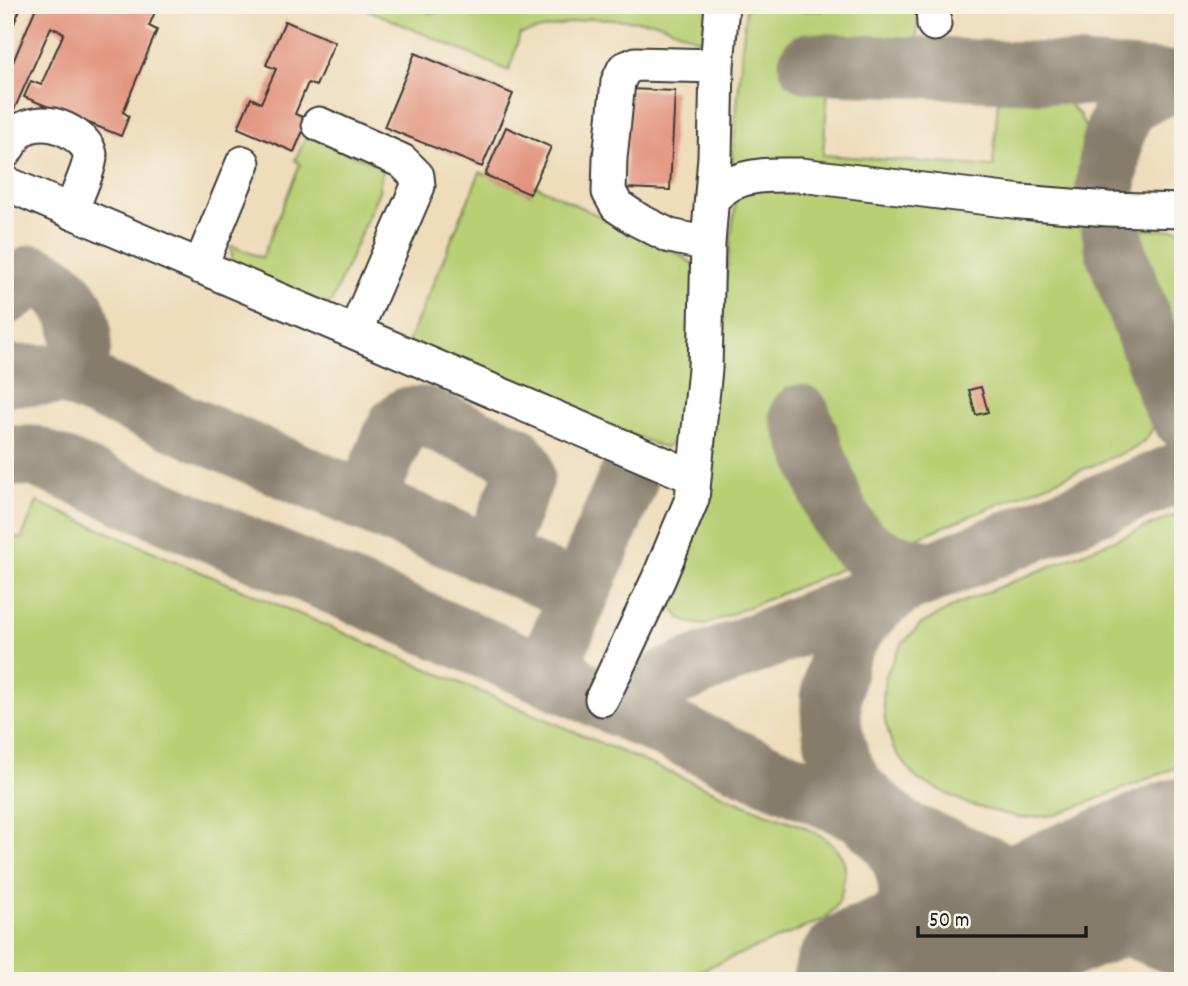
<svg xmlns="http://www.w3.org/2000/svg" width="1188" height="986" font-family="Dekko,sans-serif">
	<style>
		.green { fill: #b8cf73; stroke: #6a7648; stroke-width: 2 }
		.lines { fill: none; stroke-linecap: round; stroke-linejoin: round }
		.taxiway { stroke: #857c6b; stroke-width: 61 }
		.runway { stroke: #857c6b; stroke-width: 150 }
		.building { fill: #e39580 }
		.minor-casing { stroke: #3c3934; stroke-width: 37 }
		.minor { stroke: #fff; stroke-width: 33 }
	</style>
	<rect width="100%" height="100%" fill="#f7f3e8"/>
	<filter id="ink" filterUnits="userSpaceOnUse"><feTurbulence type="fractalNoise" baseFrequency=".0143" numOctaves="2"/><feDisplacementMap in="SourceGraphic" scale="14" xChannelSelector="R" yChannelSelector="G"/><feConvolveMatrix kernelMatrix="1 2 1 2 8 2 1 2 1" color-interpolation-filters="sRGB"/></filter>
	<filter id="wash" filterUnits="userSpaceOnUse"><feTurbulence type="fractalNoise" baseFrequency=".00686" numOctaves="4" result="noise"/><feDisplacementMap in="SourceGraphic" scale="28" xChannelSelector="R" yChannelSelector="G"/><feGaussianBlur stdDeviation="1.57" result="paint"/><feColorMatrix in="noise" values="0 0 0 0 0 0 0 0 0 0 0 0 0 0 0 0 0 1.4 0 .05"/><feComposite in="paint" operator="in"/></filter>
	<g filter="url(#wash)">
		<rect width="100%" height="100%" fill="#eedcba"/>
		<path class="green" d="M357 5H412L432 14 456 8 486 10 514 8 524 5H709L703 41 656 22 591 18 520 34 509 71Z
			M822 5H918L917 40 807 38V86L828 89 823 155 993 167 998 101 1051 98 1067 102 1080 115 1090 139 1092 181 1089 217 1097 255 1135 351 1156 393V412L1153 428 1147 438 1135 448 705 625C680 623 677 618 665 596L713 377 735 207 732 160 746 8 822 11Z
			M307 135 380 166 382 171 379 191 331 303 326 304 233 266 231 247 233 246 262 258 300 164 295 160Z
			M480 172 530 194 534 185C559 196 583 209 608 220 638 234 668 245 695 265L697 291 683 437 664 448 407 345Z
			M1183 229V352L1163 310 1137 230Z
			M37 502 758 810C786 821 840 833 845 867 845 872 844 879 843 884 842 901 833 914 818 922L675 981H5V533L21 539Z
			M1183 512V765L1056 815 1021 818 970 805 917 779 894 750 885 721 883 699 885 676 901 645 921 624 958 604Z"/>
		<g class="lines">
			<path class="taxiway" d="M809 63 1053 73 1181 82
				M1180 82 1158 88 1132 101 1121 116 1112 141 1106 185 1108 209 1116 252 1171 400 1183 419
				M5 295 34 275C79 290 93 337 71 377
				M5 375H67L579 593
				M800 415 837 512C859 556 886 564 932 571
				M5 456H34L577 688 743 763 1025 882 1073 897 1104 916 1183 948
				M365 502 398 425 408 417H426L514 454 522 464 524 477 492 556
				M577 688C563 677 556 667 556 649L627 482
				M602 699 632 693 1183 471
				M861 813C873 824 886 834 895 848 919 883 910 939 881 969 876 974 869 977 863 981
				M892 821C880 811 866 801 856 789 832 756 825 711 836 671 837 665 838 657 841 651 853 627 871 605 893 591
				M1042 885 1061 887 1097 886 1135 872"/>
			<path class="runway" d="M868 981 1183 853"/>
		</g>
		<g id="blocks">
			<path class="building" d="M5 5H22L5 44Z
				M37 5H158L149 26 157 30 123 112 129 116 121 136 24 97 31 81 41 85 64 33 51 27 5 130V81Z
				M1022 5H1064V11L1021 7Z
				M285 21 335 42 316 86 308 83 295 114 308 119 294 152 238 128 251 98 261 103 276 69 266 65Z
				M415 53 513 94 482 167 384 127Z
				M629 89 675 91 670 190 625 188Z
				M506 127 551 147 530 194 485 175Z
				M981 387 988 412 976 415 969 390Z"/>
		</g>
	</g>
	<g filter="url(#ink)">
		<use href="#blocks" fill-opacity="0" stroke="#3c3934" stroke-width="2"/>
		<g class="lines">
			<defs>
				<path id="minor" d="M933 5 934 24
					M319 124 402 161 417 176 418 186 355 332
					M5 152C10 145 14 136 21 130 30 124 43 123 53 125 66 128 88 140 90 155 91 166 75 199 71 212
					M5 183 694 477
					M712 198C718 194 724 187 731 184 752 173 778 175 801 175L1021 202 1108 209 1183 211
					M708 244 670 236 638 220 617 206 609 192 610 158 618 82 624 69 636 64 717 66
					M200 267 243 163
					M602 699 659 578 692 499 705 369 708 244 715 157 717 66 722 5"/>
			</defs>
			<use href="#minor" class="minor-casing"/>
			<use href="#minor" class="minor"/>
		</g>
	</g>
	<rect width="1188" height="986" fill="none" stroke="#f7f3e8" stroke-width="28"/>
	<path d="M918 926v10h168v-10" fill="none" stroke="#1c1c1c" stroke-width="3.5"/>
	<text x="929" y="926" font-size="21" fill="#1c1c1c" stroke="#f7f3e8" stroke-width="5" paint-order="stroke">50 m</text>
</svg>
